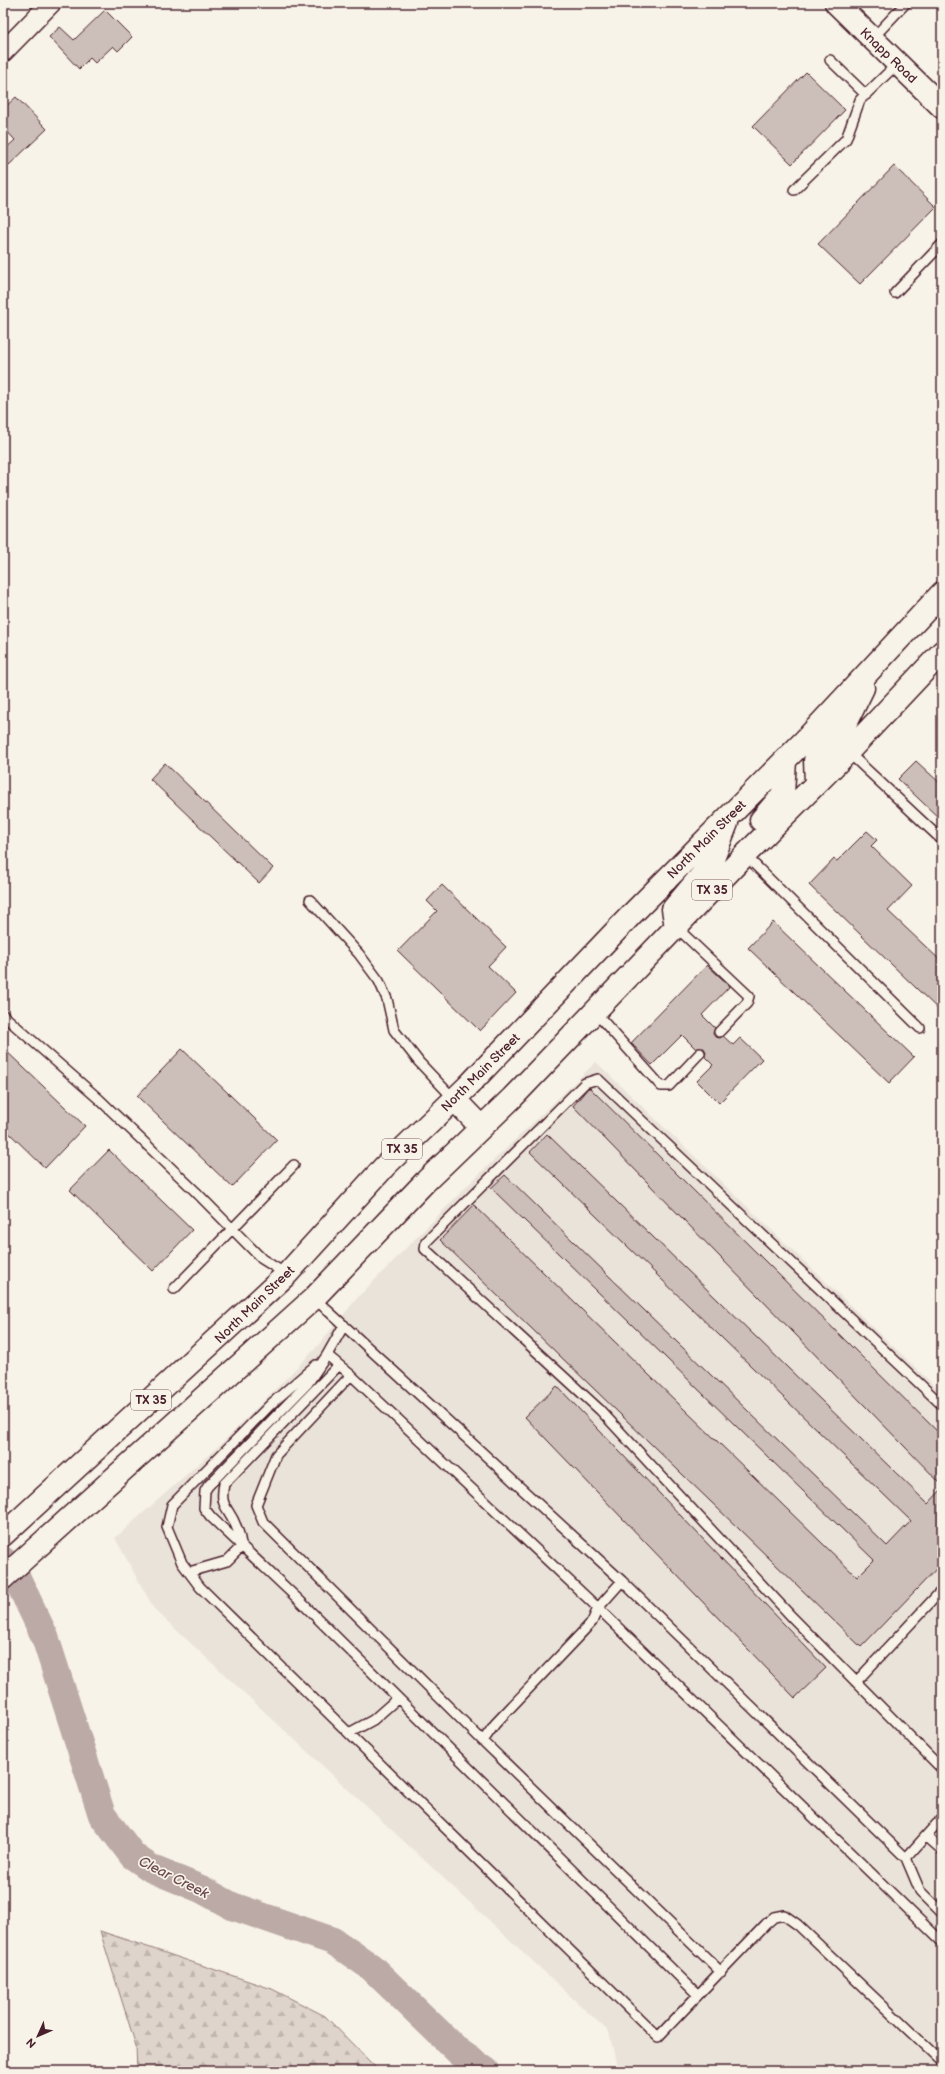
<svg xmlns="http://www.w3.org/2000/svg" width="945" height="2074" font-family="'Balsamiq Sans',sans-serif">
	<style>
		.built { fill: #eae3da }
		.forest { fill: url(#forest-firs); stroke: #947a7c }
		.lines { fill: none; stroke-linecap: round; stroke-linejoin: round }
		.river { stroke: #bcaaa7; stroke-width: 28 }
		.building { fill: #ccbfb9; stroke: #4a1f2b }
		.lane-casing { stroke: #4a1f2b; stroke-width: 12 }
		.street-casing { stroke: #4a1f2b; stroke-width: 22 }
		.secondary-casing { stroke: #4a1f2b; stroke-width: 25 }
		.primary-casing { stroke: #4a1f2b; stroke-width: 25 }
		.lane { stroke: #f7f3e8; stroke-width: 9 }
		.street { stroke: #f7f3e8; stroke-width: 19 }
		.secondary { stroke: #f7f3e8; stroke-width: 22 }
		.primary { stroke: #f7f3e8; stroke-width: 22 }
		.labels { text-anchor: middle; stroke-width: 3.5; stroke-linejoin: round; paint-order: stroke }
		.shield { fill: #f7f3e8; stroke: #7e5f64; stroke-width: 1 }
		.shield-label { font-size: 12px; font-weight: bold; fill: #4a1f2b }
		.street-label { font-size: 13px; fill: #4a1f2b; stroke: #f7f3e8 }
		.water-label { font-size: 14px; font-style: italic; fill: #6c4950; stroke: #f7f3e8 }
	</style>
	<defs>
		<pattern id="forest-firs" width="22" height="20" patternUnits="userSpaceOnUse"><rect width="22" height="20" fill="#ded4cc"/><path d="M5 1l3.5 6h-7zM16 11l3.5 6h-7z" fill="#c0b6af"/></pattern>
	</defs>
	<rect width="100%" height="100%" fill="#f7f3e8"/>
	<filter id="ink" filterUnits="userSpaceOnUse"><feTurbulence type="fractalNoise" baseFrequency=".025" numOctaves="2"/><feDisplacementMap in="SourceGraphic" scale="8" xChannelSelector="R" yChannelSelector="G"/><feConvolveMatrix kernelMatrix="1 2 1 2 8 2 1 2 1" color-interpolation-filters="sRGB"/></filter>
	<g filter="url(#ink)">
		<path class="built" d="M596 1062 942 1393V2071H618L609 2032 154 1609 115 1538 223 1442 315 1349 358 1297 472 1181Z"/>
		<path class="forest" d="M100 1931 272 1989 325 2016 379 2071H137L136 2046Z"/>
		<g class="lines">
			<path class="river" d="M3 1560 14 1572 45 1637 102 1815 133 1856 152 1869 201 1889 232 1906 333 1941 371 1967 459 2052 486 2071"/>
		</g>
		<path class="building" d="M105 10 132 37 118 51 113 46 95 63 90 58 79 69 49 37 60 27 74 40Z
			M806 72 845 110 792 164 753 126Z
			M16 97 47 129 9 165 3 158V151L15 140 3 127V109Z
			M894 166 936 207 860 284 818 244Z
			M916 761 942 785V821L898 779Z
			M165 763 273 868 259 883 150 779Z
			M867 831 877 840 871 846 912 886 888 911 942 962V1013L809 885 834 859 837 861Z
			M442 885 506 947 488 966 516 993 480 1031 398 951 437 911 427 901Z
			M773 922 914 1057 889 1083 748 948Z
			M707 965 730 986 702 1015 715 1028 713 1033 715 1037 720 1038 723 1036 733 1045 740 1038 762 1059 719 1103 697 1081 713 1065 705 1057 706 1052 704 1048 696 1049 682 1035 652 1065 631 1043Z
			M3 1048 85 1126 45 1168 3 1127Z
			M182 1049 277 1140 232 1187 137 1096Z
			M588 1088H590L942 1436V1485L573 1106Z
			M547 1134 928 1504 942 1489V1563L861 1647 440 1240 474 1205 857 1577 874 1560 491 1188 505 1175 887 1546 911 1521 530 1152Z
			M109 1150 192 1230 153 1271 70 1190Z
			M557 1386 826 1668 795 1698 525 1417Z"/>
		<g class="lines">
			<defs>
				<path id="lane" d="M872 39 906 3
					M830 60 866 95
					M794 190 846 139 860 100 898 63
					M895 293 942 244
					M848 752 942 840
					M745 855 920 1028
					M310 900 359 954 379 981 387 999 394 1030 419 1062 454 1099
					M676 927 749 996 747 1003 719 1032
					M595 1012 661 1086H669L700 1053
					M3 1015 100 1100 195 1191 262 1259 286 1274
					M174 1289 294 1165
					M314 1298 622 1581 906 1858 942 1818
					M344 1325 327 1355 351 1375
					M327 1355 308 1383 208 1486 205 1491 204 1508 211 1517 299 1600 698 1995 766 1924 774 1917 784 1915 798 1925 942 2062
					M316 1365 271 1404 172 1505 167 1527 182 1563 200 1587 658 2037 698 1995
					M942 1405 598 1079 585 1083 426 1242 425 1249 600 1410 792 1617 942 1769
					M241 1544C240 1538 239 1532 236 1526 229 1507 219 1508 224 1484L339 1365
					M189 1572 227 1561 242 1546
					M856 1682 942 1590
					M349 1733 373 1720 398 1698
					M483 1741 495 1724 592 1622 598 1608 622 1581
					M926 1836 942 1850
					M906 1858 920 1891 942 1913
					M721 1972 483 1741 263 1522 256 1505 276 1455 351 1375 598 1608 942 1942"/>
				<path id="street" d="M3 52 51 3"/>
				<path id="secondary" d="M836 3 942 107"/>
				<path id="primary" d="M816 783 815 760 843 729 863 688
					M761 820 783 794 785 760
					M676 927 673 909 711 864 727 823
					M454 1099 481 1127
					M3 1535 287 1274 385 1166 468 1086 632 914 805 740 942 593
					M3 1578 314 1298 425 1182 512 1098 745 855 848 752 942 652"/>
			</defs>
			<use href="#lane" class="lane-casing"/>
			<use href="#street" class="street-casing"/>
			<use href="#secondary" class="secondary-casing"/>
			<use href="#primary" class="primary-casing"/>
			<use href="#lane" class="lane"/>
			<use href="#street" class="street"/>
			<use href="#secondary" class="secondary"/>
			<use href="#primary" class="primary"/>
		</g>
	</g>
	<g class="labels">
		<g class="shield">
			<rect x="692" y="880" width="40" height="20" rx="3"/>
			<rect x="382" y="1139" width="40" height="20" rx="3"/>
			<rect x="131" y="1390" width="40" height="20" rx="3"/>
		</g>
		<g class="shield-label">
			<text x="712" y="894">TX 35</text>
			<text x="402" y="1153">TX 35</text>
			<text x="151" y="1404">TX 35</text>
		</g>
		<g class="street-label">
			<text transform="translate(889 55) rotate(44)" y="5">Knapp Road</text>
			<text transform="translate(706 839) rotate(-45)" y="5">North Main Street</text>
			<text transform="translate(480 1072) rotate(-45)" y="5">North Main Street</text>
			<text transform="translate(254 1304) rotate(-44)" y="5">North Main Street</text>
		</g>
		<g class="water-label">
			<text transform="translate(174 1877) rotate(27)" y="5">Clear Creek</text>
		</g>
	</g>
	<rect width="945" height="2074" fill="none" stroke="#f7f3e8" stroke-width="16"/>
	<rect x="8" y="8" width="929" height="2058" fill="none" stroke="#4a1f2b" stroke-width="1.5" filter="url(#ink)"/>
	<g transform="translate(38 2036) rotate(225)" stroke="#f7f3e8" stroke-width="3" paint-order="stroke">
	<path d="M0-3L7 15L0 10L-7 15Z" fill="#4a1f2b"/>
	<text y="-6" font-size="11" font-weight="bold" text-anchor="middle" fill="#4a1f2b">N</text>
	</g>
</svg>
